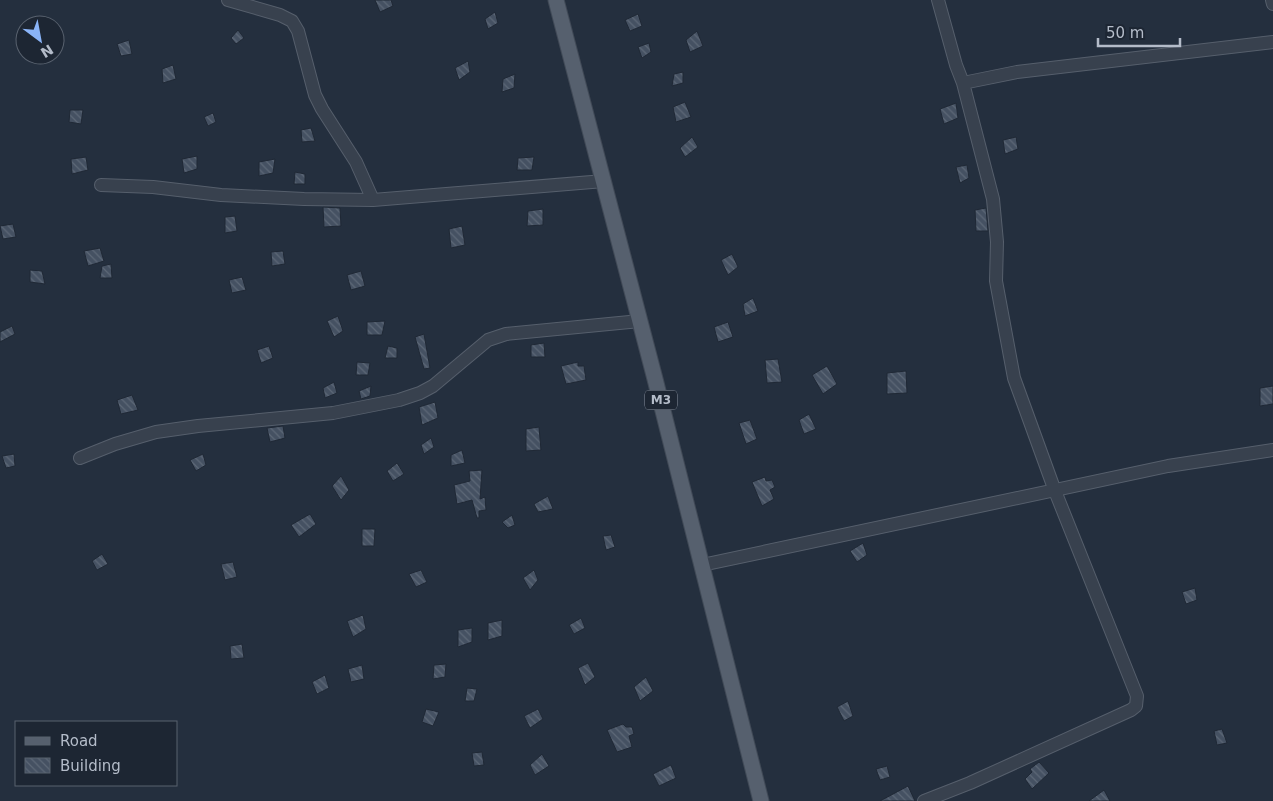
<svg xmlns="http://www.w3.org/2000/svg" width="1273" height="801" font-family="'DejaVu Sans',sans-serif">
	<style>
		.building { fill: url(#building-back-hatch); stroke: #1f2835 }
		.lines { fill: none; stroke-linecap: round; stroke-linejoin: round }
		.minor-casing { stroke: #565f6c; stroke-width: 14 }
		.major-casing { stroke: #414a57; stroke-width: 17 }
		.minor { stroke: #38414e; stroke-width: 12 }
		.major { stroke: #56606e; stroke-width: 15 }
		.labels { text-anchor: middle; stroke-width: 4.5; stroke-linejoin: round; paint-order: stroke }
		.shield { fill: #1d2633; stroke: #878f9c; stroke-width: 1 }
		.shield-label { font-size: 12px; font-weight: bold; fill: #b4bcc9 }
	</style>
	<defs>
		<pattern id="building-back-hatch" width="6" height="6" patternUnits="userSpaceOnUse" patternTransform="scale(1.25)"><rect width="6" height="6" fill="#455162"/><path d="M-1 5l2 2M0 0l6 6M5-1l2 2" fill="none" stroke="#5d6877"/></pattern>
	</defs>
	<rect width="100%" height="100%" fill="#242f3e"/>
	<path class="building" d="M375 0H391L393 6 380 12Z
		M495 12 498 23 488 29 485 19Z
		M638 14 642 26 630 31 625 20Z
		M238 30 244 38 236 44 231 38Z
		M697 31 703 46 690 52 686 40Z
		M129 40 132 54 121 56 117 44Z
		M649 43 651 52 642 58 638 47Z
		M468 61 470 72 459 80 455 68Z
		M173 65 176 79 163 83 162 69Z
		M683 72V83L672 86 674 74Z
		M515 74 514 88 502 92 503 79Z
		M685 102 691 117 676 122 673 107Z
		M956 103 958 118 944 124 940 109Z
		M70 110H83L81 124 69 122Z
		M213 113 216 122 208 126 204 117Z
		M311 128 315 141 302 142 301 130Z
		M692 137 698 147 685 157 680 148Z
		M1016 137 1018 149 1005 154 1003 140Z
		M197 156V169L184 173 182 159Z
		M86 157 88 170 72 174 71 159Z
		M534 157 532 170H517L518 158Z
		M275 159 273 173 259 176V162Z
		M967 165 969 178 960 183 956 167Z
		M295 172 305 174V184H294Z
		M323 207 340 208 341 226 324 227Z
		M986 208 988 231H976L975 210Z
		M543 209V225L527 226 528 211Z
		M235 216 237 231 225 233V217Z
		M13 224 16 237 3 239 0 226Z
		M462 226 465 245 451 248 449 229Z
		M100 248 104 261 88 266 84 251Z
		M283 251 285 264 272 266 271 252Z
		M732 254 738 267 728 275 721 260Z
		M111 264 112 278H100L102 266Z
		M30 270 42 271 45 284 30 282Z
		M361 271 365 286 351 290 347 275Z
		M242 277 246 290 232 293 229 280Z
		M753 298 758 311 745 316 743 304Z
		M338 316 343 331 334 337 327 321Z
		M385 321 382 335H367V322Z
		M728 322 733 337 718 342 714 327Z
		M12 326 15 334 0 342V332Z
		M424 334 430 368 424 369 415 337Z
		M544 343 545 357H531V345Z
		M269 346 273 358 261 363 257 350Z
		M388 346 397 348V358H385Z
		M778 359 782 382 767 383 765 360Z
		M357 362 370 363 368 375H356Z
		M578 362V366H584L586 380 566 384 561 366Z
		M827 366 837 384 823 394 812 375Z
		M906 371 907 393 887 394V373Z
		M334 382 337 393 325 398 323 388Z
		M371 386 370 396 361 399 359 391Z
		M1273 386V404L1260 406V388Z
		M132 395 138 410 121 414 117 400Z
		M435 402 438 418 422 425 419 407Z
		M809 414 816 429 804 434 799 420Z
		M750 420 757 439 746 444 739 423Z
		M283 426 285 438 270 442 267 428Z
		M539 427 541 450 526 451V429Z
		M431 438 434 447 424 454 421 445Z
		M462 450 465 463 451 466V455Z
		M14 454 15 466 6 468 2 456Z
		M203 454 206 465 196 471 190 460Z
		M397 463 404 474 393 481 387 471Z
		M482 470 480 499 485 497 486 510 479 511V518H477L472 500 457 504 454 485 470 481 469 471Z
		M341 476 349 490 341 500 332 486Z
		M765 477 766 481 772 480 775 487 770 490 774 499 762 506 752 482Z
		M548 496 553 509 538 512 534 504Z
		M310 514 316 524 299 537 291 525Z
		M512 515 515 525 508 528 502 522Z
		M362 529H375L374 546H362Z
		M611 535 615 547 606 550 603 536Z
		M863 543 867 555 857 562 850 551Z
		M102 554 108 564 97 570 92 561Z
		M233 562 237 577 225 580 221 564Z
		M421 570 427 582 416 587 409 574Z
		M534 570 538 580 530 590 523 578Z
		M1195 588 1197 600 1186 604 1182 592Z
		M363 615 366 629 353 637 347 621Z
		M581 618 585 628 574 634 569 625Z
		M502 620V636L488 640V623Z
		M472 628V642L458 647V630Z
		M242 644 244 658 231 659 230 646Z
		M588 663 595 677 585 685 578 668Z
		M446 664 445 677 433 679 434 665Z
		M362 665 364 679 351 682 348 669Z
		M325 675 329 688 317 694 312 682Z
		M646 677 653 691 640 701 634 687Z
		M467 688 477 689 474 701H465Z
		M848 701 853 716 844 721 837 707Z
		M426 709 439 712 433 726 422 722Z
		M538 709 543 719 530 728 524 716Z
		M623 724 626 727H632L634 734 629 736 632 747 617 752 607 730Z
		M1222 729 1227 743 1217 745 1214 731Z
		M482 752 484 765 474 766 472 753Z
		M542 754 549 766 535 775 530 765Z
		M1039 762 1049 773 1032 789 1025 779 1032 772 1030 769Z
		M671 765 676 778 659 786 653 774Z
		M887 766 890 777 880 780 876 769Z
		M908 786 915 801H880Z
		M1104 790 1110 801H1089Z"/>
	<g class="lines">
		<defs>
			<path id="minor" d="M228 0 280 15 292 21 298 31 315 95 322 109 356 162 373 200
				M1272 0 1273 4
				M963 83 1017 72 1273 42
				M101 185 153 187 221 195 304 199 373 200 604 181
				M80 458 115 444 156 432 198 426 333 413 399 400 420 393 433 386 488 340 506 334 640 321
				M702 565 1168 466 1273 450
				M924 801 970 783 1131 710 1136 706 1137 696 1055 491 1014 378 996 281 997 242 993 199 963 83 956 65 938 0"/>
			<path id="major" d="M556 0 655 379 761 801"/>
		</defs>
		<use href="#minor" class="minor-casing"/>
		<use href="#major" class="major-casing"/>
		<use href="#minor" class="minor"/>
		<use href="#major" class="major"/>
	</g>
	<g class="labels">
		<rect class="shield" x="645" y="390.5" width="32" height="19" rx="4"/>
		<g class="shield-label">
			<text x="661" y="404">M3</text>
		</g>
	</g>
	<rect x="15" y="721" width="162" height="65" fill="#1d2633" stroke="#59626f"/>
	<rect x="25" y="737" width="25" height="8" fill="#56606e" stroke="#59626f"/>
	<text x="60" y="746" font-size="15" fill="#b4bcc9">Road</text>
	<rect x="25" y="758" width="25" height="15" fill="url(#building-back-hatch)" stroke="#59626f"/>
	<text x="60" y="771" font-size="15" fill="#b4bcc9">Building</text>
	<g transform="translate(40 40) rotate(148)"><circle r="24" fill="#1d2633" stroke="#59626f"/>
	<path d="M0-4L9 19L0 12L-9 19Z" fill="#8ab4f8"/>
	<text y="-8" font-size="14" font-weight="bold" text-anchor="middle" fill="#b4bcc9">N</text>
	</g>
	<path d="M1098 38v8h82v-8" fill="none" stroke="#b4bcc9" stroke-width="2.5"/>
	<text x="1106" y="38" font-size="15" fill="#b4bcc9" stroke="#1d2633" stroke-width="4" paint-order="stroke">50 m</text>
</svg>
